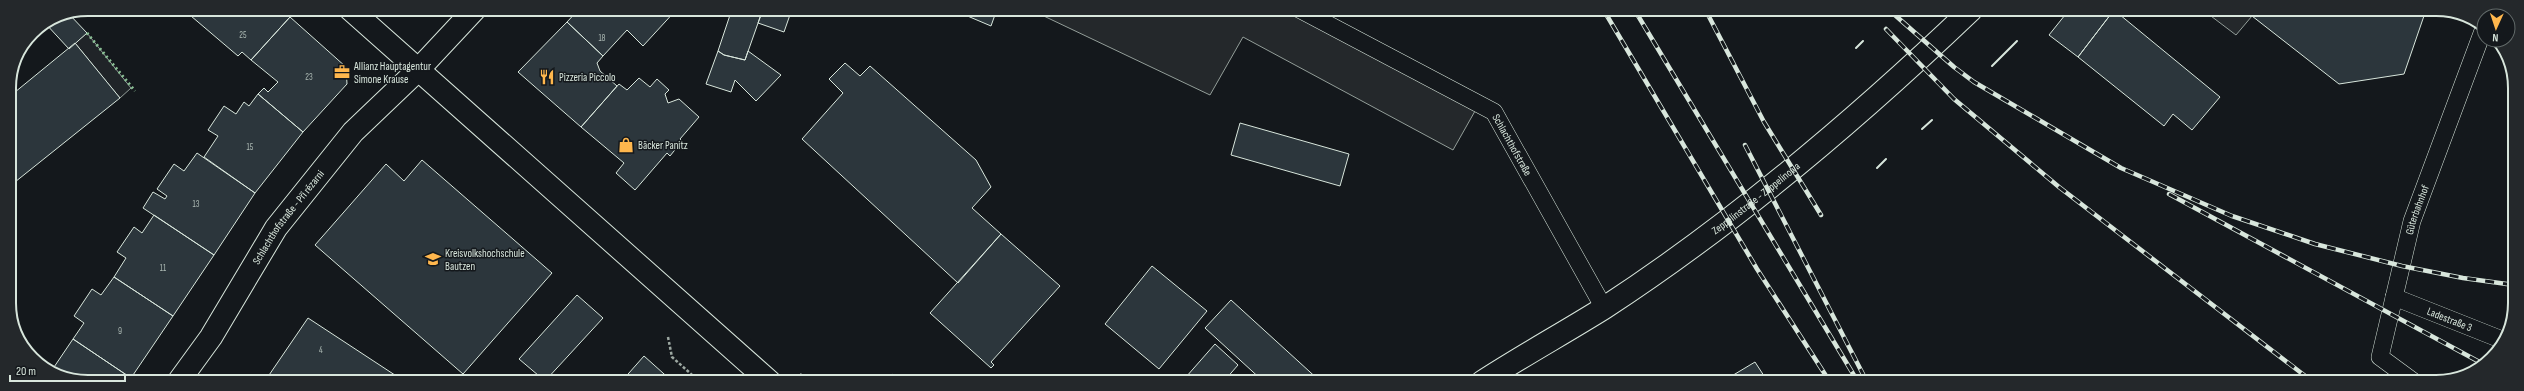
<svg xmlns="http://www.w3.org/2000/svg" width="2524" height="391" font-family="'Sofia Sans Condensed',sans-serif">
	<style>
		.green { fill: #202428; stroke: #939e99 }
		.parking { fill: #24282b; stroke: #939e99 }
		.building { fill: #2c363c; stroke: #d8e6dc }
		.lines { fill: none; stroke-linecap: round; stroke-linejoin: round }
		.service-casing { stroke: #d8e6dc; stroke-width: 18 }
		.minor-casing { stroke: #d8e6dc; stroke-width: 24 }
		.tertiary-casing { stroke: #d8e6dc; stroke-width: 24 }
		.primary-casing { stroke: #d8e6dc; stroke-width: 24 }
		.path { stroke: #9da8a2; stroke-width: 2.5; stroke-dasharray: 3 2; stroke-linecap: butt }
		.service { stroke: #14181c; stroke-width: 17 }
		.minor { stroke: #14181c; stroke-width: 22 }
		.tertiary { stroke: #14181c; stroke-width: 22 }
		.primary { stroke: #14181c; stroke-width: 22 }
		.rail-casing { stroke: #d8e6dc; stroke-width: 4.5 }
		.rail { stroke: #14181c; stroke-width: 3; stroke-dasharray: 9; stroke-linecap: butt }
		.hedge { stroke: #8ac095; stroke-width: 3; stroke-dasharray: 2 3; stroke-linecap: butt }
		.wall { stroke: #d8e6dc; stroke-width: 2 }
		.labels { text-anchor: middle; stroke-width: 3; stroke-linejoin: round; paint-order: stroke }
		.number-label { font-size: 9px; fill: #adbab4 }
		.poi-label { font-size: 11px; fill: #d8e6dc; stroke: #14181c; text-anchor: start }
		.street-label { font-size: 11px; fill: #d8e6dc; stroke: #14181c }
		.rim { fill: none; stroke: #d8e6dc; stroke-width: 2 }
	</style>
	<rect width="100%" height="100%" fill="#14181c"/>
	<path class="green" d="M87 33 131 88 120 98 75 43Z"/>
	<path class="parking" d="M1029 9H1299L1479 104 1453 150 1243 37 1210 95Z
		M2203 10H2254L2252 16 2236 35Z"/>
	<path class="building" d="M183 9H197L191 16Z
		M197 9H281L290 17 251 60 242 52 238 56 191 16Z
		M579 9H677L643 46 627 30 603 56 567 22Z
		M732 9H763L745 60 724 55 718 51Z
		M763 9H792L784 32 758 23Z
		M831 9H845L841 14Z
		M951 9H997L991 26Z
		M2069 10H2114L2078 57 2049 35Z
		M2114 10 2220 97 2192 130 2173 114 2164 126 2078 57Z
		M2254 10H2426L2404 74 2339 84 2252 16Z
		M68 13 87 33 69 49 45 23 58 15Z
		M290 17 346 67 347 84 303 132 258 94 264 88 268 92 278 82 251 60Z
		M567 22 603 56 597 63 600 71 617 86 581 127 518 72Z
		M75 43 120 98 10 186 9 97Z
		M718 51 724 55 745 60 748 51 781 75 756 101 735 80 731 92 706 84Z
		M845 63 860 76 870 66 976 160 991 187 972 208 1001 234 958 283 802 139 843 93 829 79Z
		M639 78 650 87 657 79 669 90 665 94 668 103 679 99 699 117 680 139 682 141 670 156 667 153 635 190 616 173 624 163 581 127 619 84 627 90Z
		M258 94 303 132 255 193 204 157 218 136 208 130 224 106 236 114 244 102 249 106Z
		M1240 123 1349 154 1340 186 1231 155Z
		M197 153 255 193 214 255 143 208 153 192 165 199 167 196 157 189 174 164 184 171Z
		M422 160 552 273 463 374 315 245 386 164 404 181Z
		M154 215 214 255 173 316 114 277 126 258 117 252 134 227 142 233Z
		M1001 234 1060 286 991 362 994 365 991 368 930 313Z
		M1152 266 1207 311 1159 369 1105 324Z
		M114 277 173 316 131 378 73 339 84 323 74 316 92 289 101 295Z
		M577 295 603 318 545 381 519 359Z
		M1231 300 1321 382H1264L1205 328Z
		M308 318 404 381H265Z
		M73 339 131 378 129 381H78L52 370Z
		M1215 344 1238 365 1225 380 1219 376 1214 382H1192L1186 377Z
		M644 356 673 382H621Z
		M1755 362 1768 382H1733L1730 377Z
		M892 374 901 382H886Z"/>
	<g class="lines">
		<defs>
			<g id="service">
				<path id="s1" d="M1299 9 1494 112 1604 308"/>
				<path id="s2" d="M2394 297 2505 341"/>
				<path id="s3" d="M2414 382 2380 357 2412 221 2484 28"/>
			</g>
			<g id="minor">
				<path id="s4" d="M179 381 211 337 276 228 353 132 418 70 475 9"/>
			</g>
			<path id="tertiary" d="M350 9 770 382"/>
			<g id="primary">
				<path id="s5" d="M1482 382C1522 356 1564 333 1604 308 1736 222 1858 118 1971 10"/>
			</g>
		</defs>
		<use href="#service" class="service-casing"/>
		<use href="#minor" class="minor-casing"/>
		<use href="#tertiary" class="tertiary-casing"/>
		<use href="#primary" class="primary-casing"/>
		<path class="path" d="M668 337 672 357 700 382
			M800 374 809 382"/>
		<use href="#service" class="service"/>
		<use href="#minor" class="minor"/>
		<use href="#tertiary" class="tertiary"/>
		<use href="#primary" class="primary"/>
		<defs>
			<path id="rail" d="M1603 9 1757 269 1830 382
				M1634 9 1858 382
				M1705 9 1764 122 1821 215
				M1888 9 1954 67 1974 82 2121 168 2232 216 2315 244 2402 266 2463 278 2514 285
				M1886 29 1954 99 2059 187 2313 382
				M1745 145 1867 382
				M2169 194 2485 365"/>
		</defs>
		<use href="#rail" class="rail-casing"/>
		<use href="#rail" class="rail"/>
		<path class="hedge" d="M87 33 135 91"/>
		<path class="wall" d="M1856 48 1863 41
			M1992 66 2017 41
			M1922 129 1932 120
			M1877 168 1886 159"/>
	</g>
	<defs>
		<symbol id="office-bare" viewBox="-9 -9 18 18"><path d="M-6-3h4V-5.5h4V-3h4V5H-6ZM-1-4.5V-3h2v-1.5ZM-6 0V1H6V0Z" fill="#ffb74d" stroke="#14181c" stroke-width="2.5" paint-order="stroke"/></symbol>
		<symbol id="restaurant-bare" viewBox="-9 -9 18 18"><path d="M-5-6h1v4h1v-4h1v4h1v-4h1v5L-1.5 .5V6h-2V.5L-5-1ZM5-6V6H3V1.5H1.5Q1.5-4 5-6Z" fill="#ffb74d" stroke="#14181c" stroke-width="2.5" paint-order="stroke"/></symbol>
		<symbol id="shop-bare" viewBox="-9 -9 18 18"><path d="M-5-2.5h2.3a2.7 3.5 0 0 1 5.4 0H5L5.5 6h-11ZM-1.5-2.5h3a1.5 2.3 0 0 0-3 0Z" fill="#ffb74d" stroke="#14181c" stroke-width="2.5" paint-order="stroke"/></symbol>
		<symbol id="school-bare" viewBox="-9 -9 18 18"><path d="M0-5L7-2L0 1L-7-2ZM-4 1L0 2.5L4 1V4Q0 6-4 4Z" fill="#ffb74d" stroke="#14181c" stroke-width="2.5" paint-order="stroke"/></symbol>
	</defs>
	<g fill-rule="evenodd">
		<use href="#office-bare" x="331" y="61" width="22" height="22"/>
		<use href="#restaurant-bare" x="536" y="66" width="22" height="22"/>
		<use href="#shop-bare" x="615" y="134" width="22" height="22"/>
		<use href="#school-bare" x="422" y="248" width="22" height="22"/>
	</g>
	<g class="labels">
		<g class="number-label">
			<text x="243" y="38">25</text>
			<text x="602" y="41">18</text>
			<text x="309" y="80">23</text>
			<text x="250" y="150">15</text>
			<text x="196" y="207">13</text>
			<text x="163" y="271">11</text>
			<text x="120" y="334">9</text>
			<text x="321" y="353">4</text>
		</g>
		<g class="poi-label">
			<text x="354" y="70">Allianz Hauptagentur<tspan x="354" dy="13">Simone Krause</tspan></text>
			<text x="559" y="81">Pizzeria Piccolo</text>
			<text x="638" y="149">Bäcker Panitz</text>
			<text x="445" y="257">Kreisvolkshochschule<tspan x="445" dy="13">Bautzen</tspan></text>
		</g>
		<g class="street-label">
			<text dy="4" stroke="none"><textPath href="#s1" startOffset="258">Schlachthofstraße</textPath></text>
			<text dy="4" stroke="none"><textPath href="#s5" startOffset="330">Zeppelinstraße - Zeppelinowa</textPath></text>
			<text dy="4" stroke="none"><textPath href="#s3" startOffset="194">Güterbahnhof</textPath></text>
			<text dy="4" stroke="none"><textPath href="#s4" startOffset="197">Schlachthofstraße - Při rězarni</textPath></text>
			<text dy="4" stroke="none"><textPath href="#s2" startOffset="60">Ladestraße 3</textPath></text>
		</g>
	</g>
	<path d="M0 0H2524V391H0ZM88 16H2436A72 72 0 0 1 2508 88V303A72 72 0 0 1 2436 375H88A72 72 0 0 1 16 303V88A72 72 0 0 1 88 16Z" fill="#24282b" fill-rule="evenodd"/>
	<path class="rim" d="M88 16H2436A72 72 0 0 1 2508 88V303A72 72 0 0 1 2436 375H88A72 72 0 0 1 16 303V88A72 72 0 0 1 88 16Z"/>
	<g transform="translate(2496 28) rotate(183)"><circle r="19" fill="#14181c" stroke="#626a69"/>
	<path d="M0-3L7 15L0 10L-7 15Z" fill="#ffb74d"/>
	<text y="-6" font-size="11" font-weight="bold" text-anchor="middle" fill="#d8e6dc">N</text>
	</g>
	<path d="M10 375v6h115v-6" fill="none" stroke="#d8e6dc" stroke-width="2"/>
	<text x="16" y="375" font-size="12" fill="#d8e6dc" stroke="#14181c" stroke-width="3" paint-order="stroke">20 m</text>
</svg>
